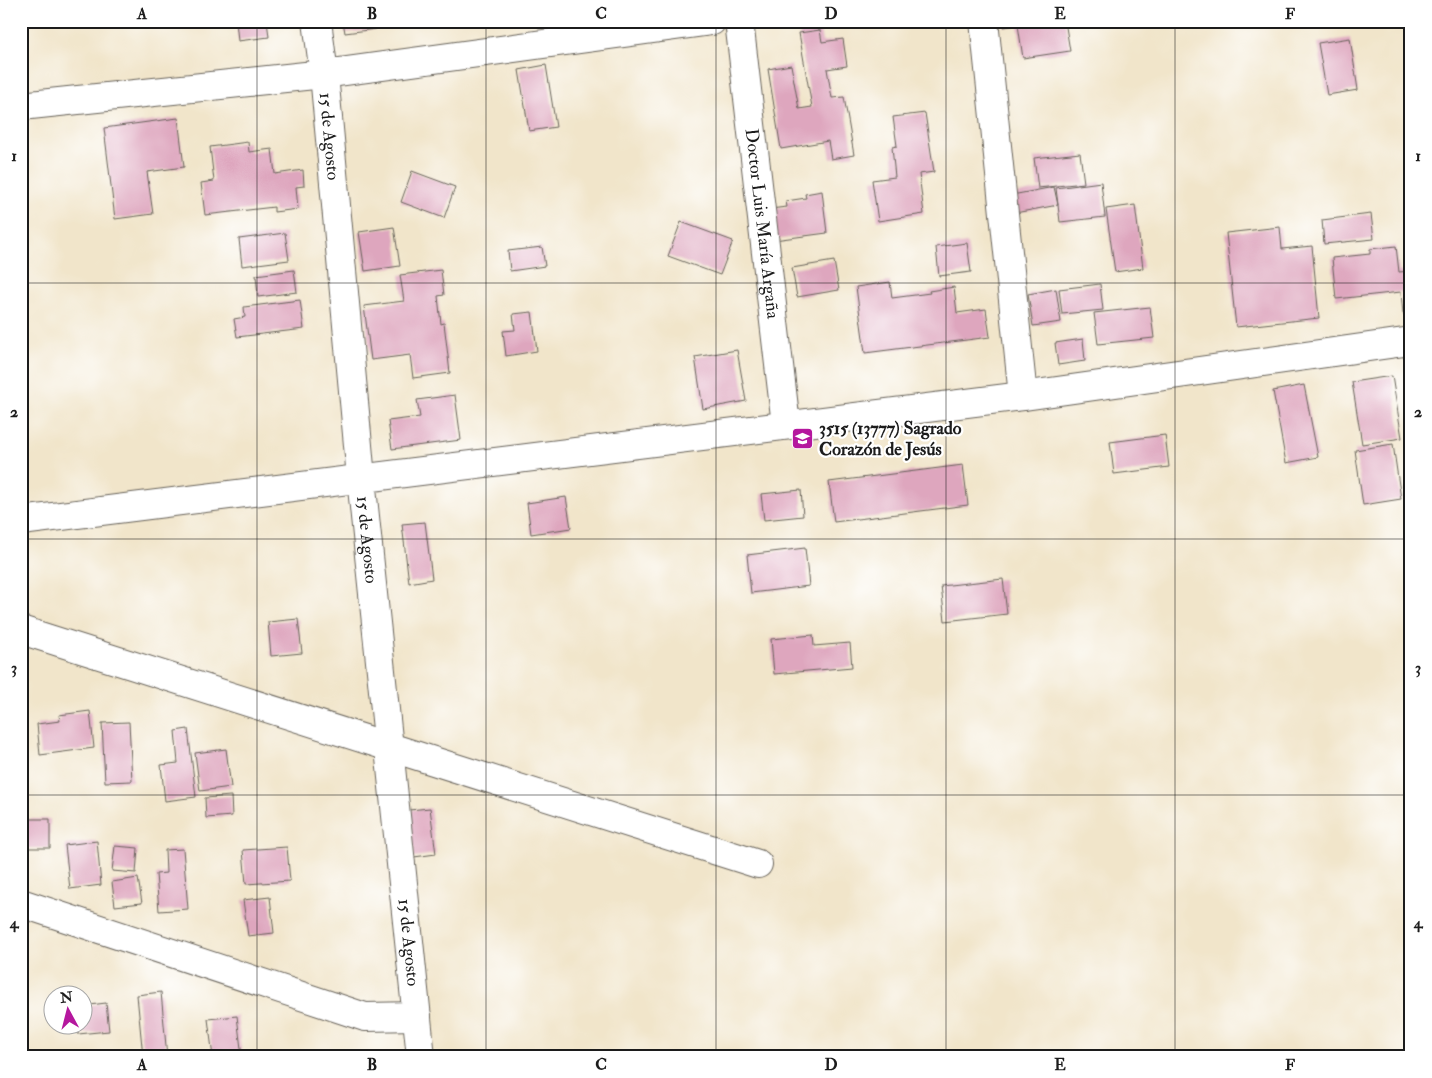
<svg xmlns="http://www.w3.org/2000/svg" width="1432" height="1078" font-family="'IM FELL Double Pica',serif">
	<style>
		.building { fill: #dea6be }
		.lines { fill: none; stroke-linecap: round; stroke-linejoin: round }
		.street-casing { stroke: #676259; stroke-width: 30 }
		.street { stroke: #fff; stroke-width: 28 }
		.grid { fill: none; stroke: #1c1c1c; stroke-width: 1; stroke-opacity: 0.55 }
		.labels { text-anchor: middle; stroke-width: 4.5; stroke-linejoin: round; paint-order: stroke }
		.street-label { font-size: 18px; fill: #1c1c1c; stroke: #fff }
		.poi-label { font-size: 18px; font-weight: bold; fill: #1c1c1c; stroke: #fff; text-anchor: start }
		.neatline { fill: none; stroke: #1c1c1c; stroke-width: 2 }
		.grid-label { font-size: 16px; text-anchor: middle; font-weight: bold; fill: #1c1c1c }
	</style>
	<rect width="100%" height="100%" fill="#fff"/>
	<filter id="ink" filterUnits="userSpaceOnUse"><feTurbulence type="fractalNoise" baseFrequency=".02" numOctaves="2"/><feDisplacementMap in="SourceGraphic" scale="10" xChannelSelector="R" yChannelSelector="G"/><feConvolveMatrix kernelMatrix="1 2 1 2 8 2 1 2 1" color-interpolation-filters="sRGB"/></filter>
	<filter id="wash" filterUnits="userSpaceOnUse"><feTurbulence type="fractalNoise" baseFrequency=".0096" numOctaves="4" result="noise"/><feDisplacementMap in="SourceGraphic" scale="20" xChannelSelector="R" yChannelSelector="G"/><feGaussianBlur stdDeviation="1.12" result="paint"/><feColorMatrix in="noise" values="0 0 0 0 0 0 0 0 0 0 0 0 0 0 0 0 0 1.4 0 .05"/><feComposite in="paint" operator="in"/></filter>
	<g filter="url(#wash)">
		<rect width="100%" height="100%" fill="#f1e5ca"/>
		<g id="blocks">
			<path class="building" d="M236 21H267L269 37 238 41Z
				M343 21H375L376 29 345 33Z
				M1003 21H1065L1070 51 1023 58 1018 25 1004 27Z
				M820 30 822 42 843 39 847 66 827 69 832 98 844 97 854 155 831 159 828 141 781 149 768 69 791 65 799 109 812 107 799 33Z
				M1350 38 1358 90 1327 95 1318 43Z
				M546 65 556 127 529 131 519 70Z
				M925 113 934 172 919 174 924 214 878 221 872 180 895 177 892 147 897 146 893 117Z
				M178 118 184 167 147 172 153 214 115 219 104 128Z
				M248 142 249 152 272 149 275 174 303 170 304 186 296 187 298 209 274 212V207L205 215 201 183 214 181 210 147Z
				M1080 153 1084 183 1038 188 1034 158Z
				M412 171 455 187 444 218 401 202Z
				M1101 182 1105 217 1060 222 1056 188Z
				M1054 187 1058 205 1015 213 1012 195Z
				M822 191 827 233 774 240 770 209 787 207 786 201 806 198 805 194Z
				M1135 205 1143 268 1115 272 1106 209Z
				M1371 214 1374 239 1324 244 1322 220Z
				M681 222 733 241 720 275 668 256Z
				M394 227 400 266 365 271 359 232Z
				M1280 227 1282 249 1312 246 1319 318 1236 327 1226 233Z
				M285 233 289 260 242 266 239 239Z
				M967 243 971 272 939 276 936 247Z
				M1396 246 1399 272 1411 271V313L1403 314 1401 292 1336 299 1332 258 1370 254V249Z
				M542 247 545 266 510 271 508 251Z
				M834 261 839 290 797 297 792 268Z
				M294 270 297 292 258 297 256 275Z
				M441 270 444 295 438 296 441 324 444 323 450 373 413 378 410 355 371 360 364 306 404 301 400 275Z
				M890 282 892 298 930 293 929 291 954 287 957 313 986 309 990 337 865 353 856 287Z
				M1100 284 1103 310 1062 314 1059 289Z
				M1056 289 1061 322 1033 326 1028 294Z
				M300 300 304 329 237 337 234 319 245 317 244 307Z
				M1150 307 1154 338 1098 344 1094 313Z
				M532 312 537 351 506 356 503 331 515 330 513 314Z
				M1083 339 1085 361 1058 365 1055 343Z
				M737 350 746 401 703 409 695 357Z
				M1392 376 1402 438 1362 444 1352 382Z
				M1304 385 1318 457 1286 463 1273 391Z
				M455 395 461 440 392 449 388 421 420 417 417 400Z
				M1165 435 1169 467 1114 474 1110 442Z
				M1393 444 1401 499 1363 505 1355 450Z
				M963 465 968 505 834 522 829 482Z
				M801 490 803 516 764 520 761 494Z
				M566 497 571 528 531 534 527 503Z
				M425 522 432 579 409 583 402 524Z
				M805 548 809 586 751 593 747 555Z
				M1003 579 1007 614 945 621 941 586Z
				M298 619 302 653 271 656 268 622Z
				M813 635 814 646 850 643 852 667 774 674 771 639Z
				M90 711 94 748 40 755 37 724 60 721 59 715Z
				M129 722 132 781 105 782 102 723Z
				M188 729 196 797 165 801 161 765 178 763 175 731Z
				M226 749 231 787 200 791 195 753Z
				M231 796 232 816 206 818 205 798Z
				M430 808 436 854 414 857 409 810Z
				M21 819H50V848H21Z
				M97 841 101 885 70 889 65 845Z
				M115 846 138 848 136 873 112 871Z
				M287 847 290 881 246 884 243 850Z
				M183 849 188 909 159 911 156 874 166 873 165 850Z
				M138 878 142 903 115 906 112 882Z
				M270 897 274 933 248 936 243 900Z
				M161 992 167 1057H143L137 995Z
				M106 1003 109 1031 78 1034 77 1026H82V1006Z
				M237 1016 242 1057H213L208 1019Z"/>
		</g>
	</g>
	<g filter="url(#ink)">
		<use href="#blocks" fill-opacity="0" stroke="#676259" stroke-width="1"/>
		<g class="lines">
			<defs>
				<g id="street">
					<path id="s1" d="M317 21 324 74 361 478 421 1057"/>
					<path id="s2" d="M739 21 786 425"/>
					<path d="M984 21 1023 396"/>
					<path d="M21 106 324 74 712 21"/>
					<path d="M21 521 1023 396 1411 341"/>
					<path d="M21 630 758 864"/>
					<path d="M21 903 365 1017 417 1016"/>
				</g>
			</defs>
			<use href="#street" class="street-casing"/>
			<use href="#street" class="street"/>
		</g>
	</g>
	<path class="grid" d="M257 21V1057M486 21V1057M716 21V1057M946 21V1057M1175 21V1057M21 283H1411M21 539H1411M21 795H1411"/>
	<defs>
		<symbol id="school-square" viewBox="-11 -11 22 22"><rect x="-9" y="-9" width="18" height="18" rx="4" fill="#b5179e" stroke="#fff"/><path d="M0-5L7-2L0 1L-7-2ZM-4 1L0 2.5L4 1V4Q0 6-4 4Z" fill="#fff"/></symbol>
	</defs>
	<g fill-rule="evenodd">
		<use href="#school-square" x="790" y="426" width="25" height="25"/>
	</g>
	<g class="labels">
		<g class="street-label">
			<text dy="6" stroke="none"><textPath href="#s1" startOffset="116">15 de Agosto</textPath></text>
			<text dy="6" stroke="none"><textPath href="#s2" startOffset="204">Doctor Luis María Argaña</textPath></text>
			<text dy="6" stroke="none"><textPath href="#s1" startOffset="521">15 de Agosto</textPath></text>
			<text dy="6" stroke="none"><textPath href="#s1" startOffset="926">15 de Agosto</textPath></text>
		</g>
		<g class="poi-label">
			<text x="819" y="434">3515 (13777) Sagrado<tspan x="819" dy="21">Corazón de Jesús</tspan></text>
		</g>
	</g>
	<rect width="1432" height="1078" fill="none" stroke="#fff" stroke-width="55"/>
	<g transform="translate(68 1010) rotate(353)"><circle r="24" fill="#ffffff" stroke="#a4a4a4"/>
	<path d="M0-4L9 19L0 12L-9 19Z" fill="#b5179e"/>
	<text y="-8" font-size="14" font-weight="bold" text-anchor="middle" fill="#1c1c1c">N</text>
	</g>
	<rect x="28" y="28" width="1376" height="1022" class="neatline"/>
	<g class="grid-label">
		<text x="142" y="19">A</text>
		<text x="372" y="19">B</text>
		<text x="601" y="19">C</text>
		<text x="831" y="19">D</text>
		<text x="1060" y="19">E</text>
		<text x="1290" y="19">F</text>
		<text x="14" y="161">1</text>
		<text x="1418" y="161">1</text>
		<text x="14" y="417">2</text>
		<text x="1418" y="417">2</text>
		<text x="14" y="673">3</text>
		<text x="1418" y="673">3</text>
		<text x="14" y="928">4</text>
		<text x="1418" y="928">4</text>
		<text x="142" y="1070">A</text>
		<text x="372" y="1070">B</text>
		<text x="601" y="1070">C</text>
		<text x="831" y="1070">D</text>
		<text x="1060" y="1070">E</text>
		<text x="1290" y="1070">F</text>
	</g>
</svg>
